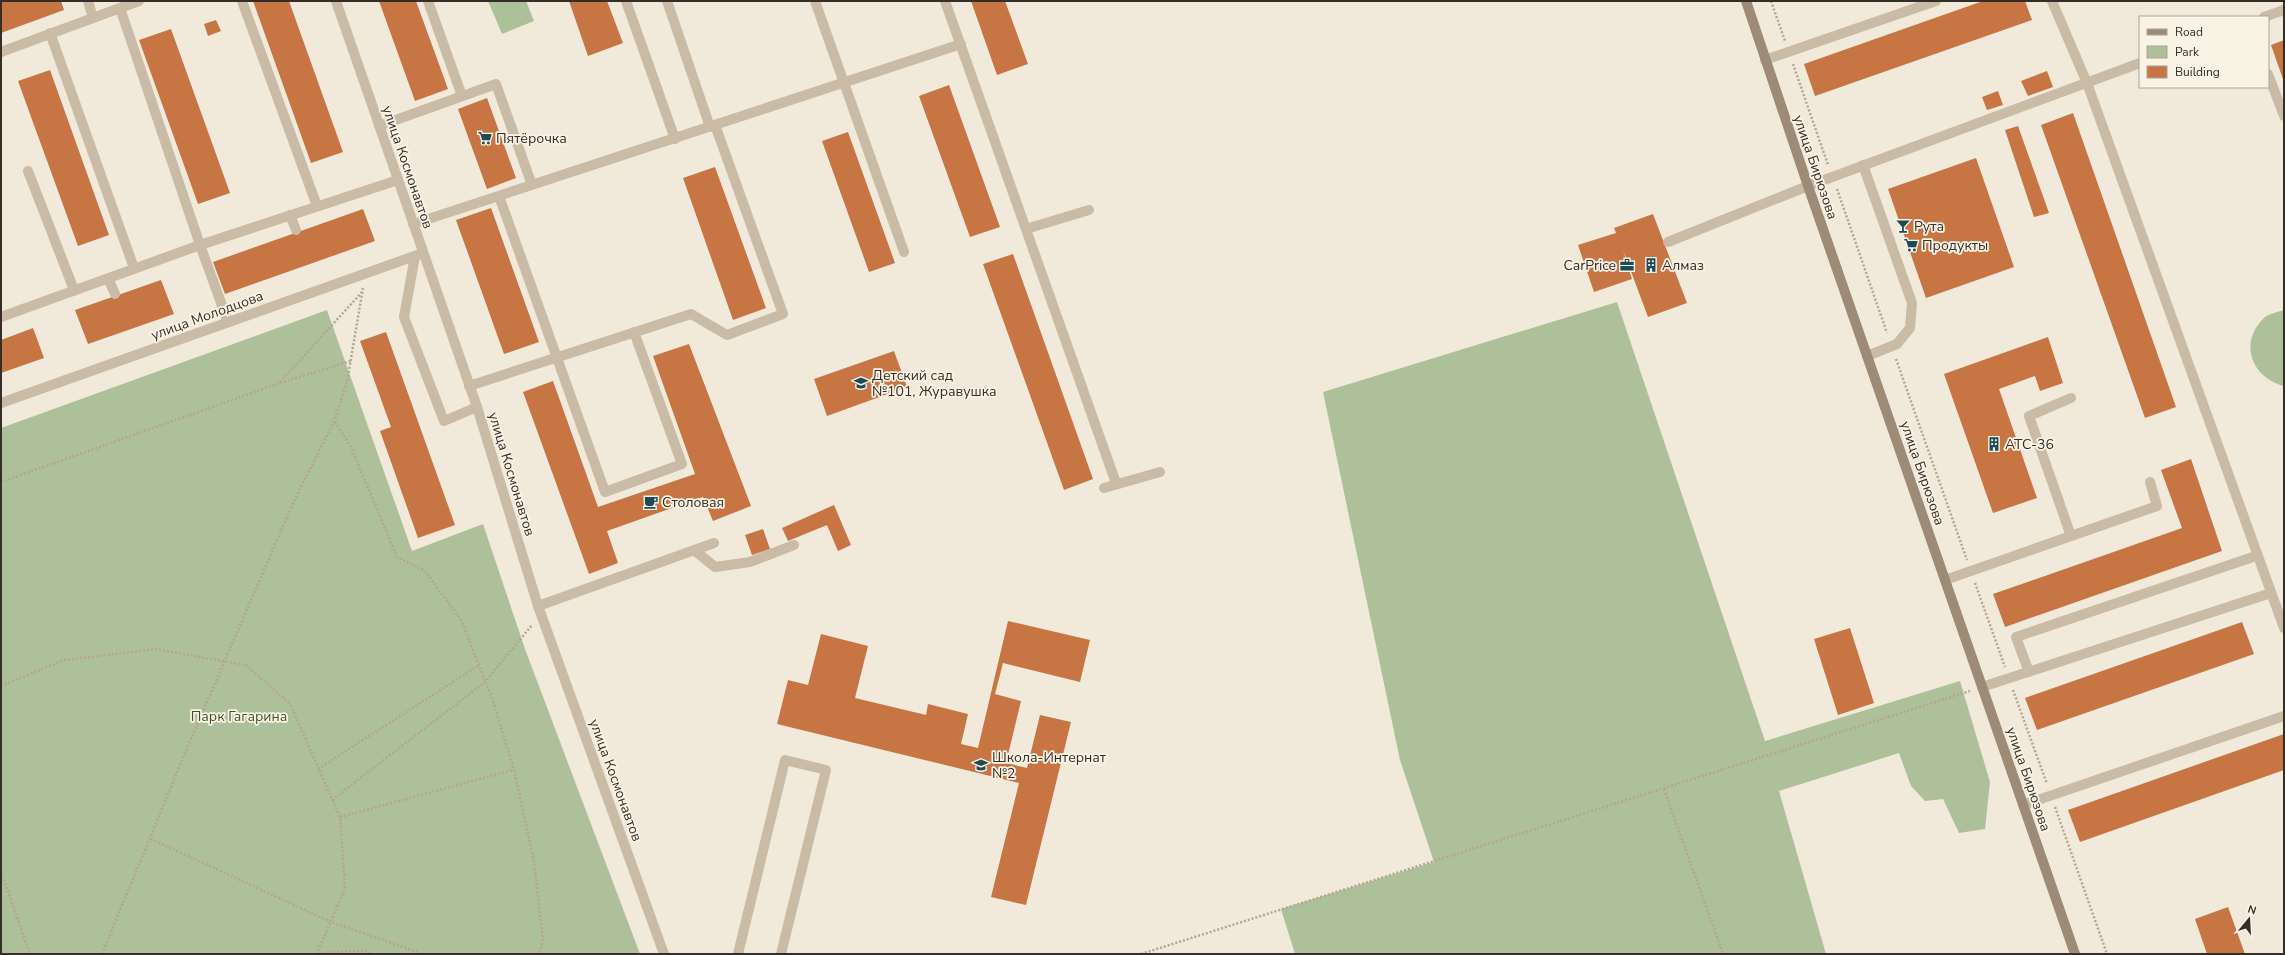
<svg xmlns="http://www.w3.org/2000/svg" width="2285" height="955" font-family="'Nunito Sans',sans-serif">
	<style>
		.green { fill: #aec09a }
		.building { fill: #c67543 }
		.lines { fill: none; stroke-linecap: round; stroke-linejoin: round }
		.path { stroke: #b5a590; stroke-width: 2.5; stroke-dasharray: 2 2; stroke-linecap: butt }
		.service { stroke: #c9bba6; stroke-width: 10 }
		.minor { stroke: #c9bba6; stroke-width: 10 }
		.tertiary { stroke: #c9bba6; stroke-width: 10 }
		.secondary { stroke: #9d8a77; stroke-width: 10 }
		.labels { text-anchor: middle; stroke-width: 3.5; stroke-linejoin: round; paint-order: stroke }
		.poi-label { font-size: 14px; fill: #352d27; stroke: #f9f3e6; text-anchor: start }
		.street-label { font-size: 14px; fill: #352d27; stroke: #f9f3e6 }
		.park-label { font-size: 14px; fill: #3f542a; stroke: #f9f3e6 }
	</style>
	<rect width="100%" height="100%" fill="#f1e9da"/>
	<path class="green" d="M488 1H526L534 21 502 34Z
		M1617 302 1765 741 1960 681 1990 782 1985 829 1959 833 1943 799 1925 801 1911 786 1899 753 1779 791 1826 954H1295L1281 909 1434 862 1400 760 1323 392Z
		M327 310 412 551 483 524 525 649 640 954H1V428Z
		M2284 310V386C2252 378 2238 343 2264 318 2268 314 2278 312 2284 310Z"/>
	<path class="building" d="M1 1H61L64 10 1 33Z
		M253 1H289L343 152 311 163Z
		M379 1H416L448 89 415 101Z
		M569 1H607L623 43 588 56Z
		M971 1H1005L1028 64 997 75Z
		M1983 1H2025L2032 20 1815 96 1804 64Z
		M216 20 221 31 208 36 204 24Z
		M171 29 230 193 198 204 139 40Z
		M2284 40V82L2271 45Z
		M50 70 109 235 78 246 18 81Z
		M2047 71 2053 87 2028 96 2021 81Z
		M949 85 1000 227 970 237 919 96Z
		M1998 91 2003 105 1987 110 1982 97Z
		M487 98 516 178 487 189 458 109Z
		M2073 113 2176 407 2145 418 2041 125Z
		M2018 126 2049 213 2034 217 2005 130Z
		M848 132 895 263 869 272 822 141Z
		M1976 158 2014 267 1926 298 1888 189Z
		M715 167 766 308 733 320 683 178Z
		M491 208 539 342 504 354 456 220Z
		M363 209 375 241 225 294 213 262Z
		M1653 214 1687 303 1648 317 1623 250 1632 279 1594 292 1578 245 1616 233 1614 228Z
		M1013 254 1093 479 1064 490 983 264Z
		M161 280 174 314 88 344 75 310Z
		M33 328 44 358 1 373V340Z
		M386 332 455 525 418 538 380 431 391 427 360 341Z
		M2048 337 2063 383 2040 391 2035 376 1999 389 2037 498 1993 513 1944 374Z
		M689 344 751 506 713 521 703 497 607 531 618 563 589 574 523 392 553 381 598 507 695 474 653 356Z
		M894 351 907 387 827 416 814 379Z
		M2191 459 2222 551 2005 627 1993 594 2182 528 2161 470Z
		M834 505 851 545 838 551 827 525 788 541 782 528Z
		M763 529 770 549 752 555 745 535Z
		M1008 621 1090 640 1080 682 1003 663 995 694 1021 701 1006 763 1027 768 1040 715 1071 722 1026 905 991 897 1019 783 777 724 788 680 808 685 821 634 868 646 855 698 926 715 928 704 968 714 961 744 978 748Z
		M2242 622 2254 654 2037 730 2025 698Z
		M1850 628 1874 703 1838 715 1814 639Z
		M2284 734V770L2080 842 2068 810Z
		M2228 907 2245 954H2207L2195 919Z"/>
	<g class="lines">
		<path class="path" d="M1771 1 1785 41
			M1793 64 1828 165
			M1837 189 1887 333
			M1896 359 1967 560
			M280 382 363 291
			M335 422 350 445 397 557 425 571 461 620 493 701 514 770 534 861 543 939 539 954
			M1 482 280 383 351 361
			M1975 583 2005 667
			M1 686 64 660 155 649 246 665 290 704 340 817 345 889 317 953 315 954
			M2013 690 2047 784
			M318 769 479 665
			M1664 789 1723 954
			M332 800 485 682 532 625
			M2055 807 2107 954
			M340 817 513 770
			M151 839 331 922 423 954
			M1 872 30 954
			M317 953 366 951 371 954
			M102 954 188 746 293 503 334 421 347 382 363 288
			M1141 954 1970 691"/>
		<path class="service" d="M242 1 317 206
			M428 1 462 96
			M626 1 675 139
			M667 1 710 127
			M815 1 904 252
			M945 1 1116 483
			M120 8 139 1
			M50 33 134 268
			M1 52 93 18 88 1
			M1765 60 1936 1
			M2087 83 2284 628
			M379 126 496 84 532 185
			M1863 165 1912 303 1910 328 1897 344 1867 356
			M28 171 74 290
			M499 196 605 492 682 464 634 332
			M290 215 296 230
			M413 224 961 44
			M1026 229 1089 210
			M1668 242 1808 186
			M415 256 404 317 444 421 477 407
			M108 278 115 294
			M1 317 200 245 120 8 93 18
			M228 322 200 245 398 180
			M469 386 691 314 727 335 783 314 715 125
			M1104 488 1160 472
			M2071 536 2029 416 2071 398
			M694 550 715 567 750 562 794 545
			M1945 580 2157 506 2150 482
			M538 606 714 543
			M2029 672 2016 637 2256 556
			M1982 687 2271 593
			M2023 805 2284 716
			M738 954 785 760 826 770 781 954"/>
		<path class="minor" d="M2052 1 2087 83
			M2264 17 2284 10
			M2268 74 2284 116
			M1808 186 2140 63
			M1 403 423 253"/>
		<path class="tertiary" d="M336 1 477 407 538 606 664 954"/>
		<path class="secondary" d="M1746 1 1808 186 2075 954"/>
	</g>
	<defs>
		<symbol id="supermarket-bare" viewBox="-9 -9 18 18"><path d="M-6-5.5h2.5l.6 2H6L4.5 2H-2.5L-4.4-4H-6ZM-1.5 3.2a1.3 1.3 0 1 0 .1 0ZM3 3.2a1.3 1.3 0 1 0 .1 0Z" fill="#1c4b57" stroke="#f9f3e6" stroke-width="2.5" paint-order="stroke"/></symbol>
		<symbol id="bar-bare" viewBox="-9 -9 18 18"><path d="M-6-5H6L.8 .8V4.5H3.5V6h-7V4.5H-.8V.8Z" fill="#1c4b57" stroke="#f9f3e6" stroke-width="2.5" paint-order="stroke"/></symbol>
		<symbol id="office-bare" viewBox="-9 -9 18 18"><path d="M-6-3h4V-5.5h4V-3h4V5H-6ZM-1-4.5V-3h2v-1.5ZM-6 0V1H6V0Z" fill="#1c4b57" stroke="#f9f3e6" stroke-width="2.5" paint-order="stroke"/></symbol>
		<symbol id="building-bare" viewBox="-9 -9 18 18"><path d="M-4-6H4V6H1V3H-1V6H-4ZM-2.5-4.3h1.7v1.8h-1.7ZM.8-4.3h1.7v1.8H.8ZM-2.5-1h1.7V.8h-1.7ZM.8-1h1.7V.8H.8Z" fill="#1c4b57" stroke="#f9f3e6" stroke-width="2.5" paint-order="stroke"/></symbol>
		<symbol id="school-bare" viewBox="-9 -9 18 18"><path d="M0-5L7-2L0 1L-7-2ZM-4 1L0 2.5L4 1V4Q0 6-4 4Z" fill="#1c4b57" stroke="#f9f3e6" stroke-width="2.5" paint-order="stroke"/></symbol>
		<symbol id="cafe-bare" viewBox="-9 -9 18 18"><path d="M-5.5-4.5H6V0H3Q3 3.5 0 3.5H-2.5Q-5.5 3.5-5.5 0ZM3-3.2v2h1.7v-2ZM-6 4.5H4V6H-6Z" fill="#1c4b57" stroke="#f9f3e6" stroke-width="2.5" paint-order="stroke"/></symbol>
	</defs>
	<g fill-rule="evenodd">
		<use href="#supermarket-bare" x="475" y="128" width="20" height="20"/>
		<use href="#bar-bare" x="1893" y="216" width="20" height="20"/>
		<use href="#supermarket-bare" x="1901" y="235" width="20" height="20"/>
		<use href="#office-bare" x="1617" y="255" width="20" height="20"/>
		<use href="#building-bare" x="1641" y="255" width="20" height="20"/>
		<use href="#school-bare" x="851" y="373" width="20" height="20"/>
		<use href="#building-bare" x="1984" y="434" width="20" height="20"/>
		<use href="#cafe-bare" x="641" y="492" width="20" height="20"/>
		<use href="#school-bare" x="971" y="755" width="20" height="20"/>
	</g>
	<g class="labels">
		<g class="poi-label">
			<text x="496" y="143">Пятёрочка</text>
			<text x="1914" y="231">Рута</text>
			<text x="1922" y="250">Продукты</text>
			<text x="1616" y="270" text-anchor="end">CarPrice</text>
			<text x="1662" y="270">Алмаз</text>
			<text x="872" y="380">Детский сад<tspan x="872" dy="16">№101, Журавушка</tspan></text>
			<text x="2005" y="449">АТС-36</text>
			<text x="662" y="507">Столовая</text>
			<text x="992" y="762">Школа-Интернат<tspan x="992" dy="16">№2</tspan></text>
		</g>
		<g class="street-label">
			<text transform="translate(408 167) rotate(71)" y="5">улица Космонавтов</text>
			<text transform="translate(1816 167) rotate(71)" y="5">улица Бирюзова</text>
			<text transform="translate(207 315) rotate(-20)" y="5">улица Молодцова</text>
			<text transform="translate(1923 473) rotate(71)" y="5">улица Бирюзова</text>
			<text transform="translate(512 474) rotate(73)" y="5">улица Космонавтов</text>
			<text transform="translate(2029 779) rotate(71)" y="5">улица Бирюзова</text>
			<text transform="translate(616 780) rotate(70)" y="5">улица Космонавтов</text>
		</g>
		<g class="park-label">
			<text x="239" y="721">Парк Гагарина</text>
		</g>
	</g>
	<rect width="2285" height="955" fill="none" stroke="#352d27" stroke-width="4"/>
	<rect x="2139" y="16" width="130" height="72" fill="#f9f3e6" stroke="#aba49a"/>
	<rect x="2147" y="29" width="20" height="6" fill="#9d8a77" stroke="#aba49a"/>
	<text x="2175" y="36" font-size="12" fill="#352d27">Road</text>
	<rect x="2147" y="46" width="20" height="12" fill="#aec09a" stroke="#aba49a"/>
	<text x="2175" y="56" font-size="12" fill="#352d27">Park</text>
	<rect x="2147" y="66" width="20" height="12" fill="#c67543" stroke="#aba49a"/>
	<text x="2175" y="76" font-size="12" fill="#352d27">Building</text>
	<g transform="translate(2249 919) rotate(18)" stroke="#f9f3e6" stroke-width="3" paint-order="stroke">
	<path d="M0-3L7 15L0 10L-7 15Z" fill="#352d27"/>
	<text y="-6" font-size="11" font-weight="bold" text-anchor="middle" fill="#352d27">N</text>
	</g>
</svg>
